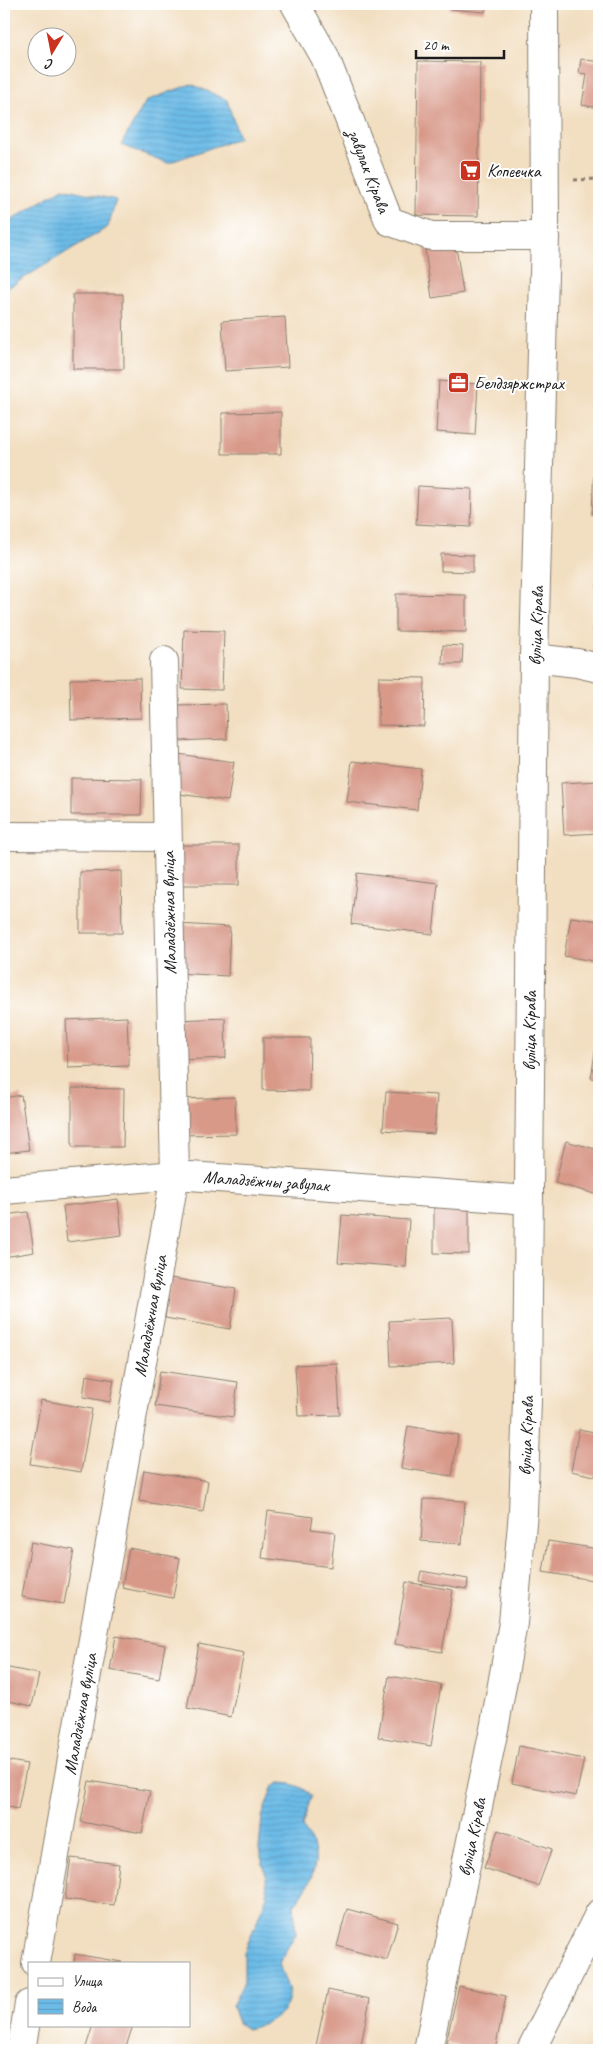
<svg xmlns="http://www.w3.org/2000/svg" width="603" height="2054" font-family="Caveat,sans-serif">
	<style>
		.water { fill: url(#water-rules); stroke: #446c82 }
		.building { fill: #d89989 }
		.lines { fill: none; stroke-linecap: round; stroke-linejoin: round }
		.minor-casing { stroke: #877d6e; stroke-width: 30 }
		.primary-casing { stroke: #877d6e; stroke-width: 30 }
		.path { stroke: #877d6e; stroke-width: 3; stroke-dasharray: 4 4; stroke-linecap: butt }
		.minor { stroke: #fff; stroke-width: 28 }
		.primary { stroke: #fff; stroke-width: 28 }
		.labels { text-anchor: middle; stroke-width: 4; stroke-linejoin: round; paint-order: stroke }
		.street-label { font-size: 18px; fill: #1c1c1c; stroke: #fff }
		.poi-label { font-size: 18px; fill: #1c1c1c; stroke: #fff; text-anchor: start }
	</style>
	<defs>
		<pattern id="water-rules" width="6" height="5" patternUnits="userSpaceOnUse" patternTransform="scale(1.25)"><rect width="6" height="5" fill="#6cbbe7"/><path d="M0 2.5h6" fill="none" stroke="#5da0c6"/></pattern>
	</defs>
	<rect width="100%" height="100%" fill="#fff"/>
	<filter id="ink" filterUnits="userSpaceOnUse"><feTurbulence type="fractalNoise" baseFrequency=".02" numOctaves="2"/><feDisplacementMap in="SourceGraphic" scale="10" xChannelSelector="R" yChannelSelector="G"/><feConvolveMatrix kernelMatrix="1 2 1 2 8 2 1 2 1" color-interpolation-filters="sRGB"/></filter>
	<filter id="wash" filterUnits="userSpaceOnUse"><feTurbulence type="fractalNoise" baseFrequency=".0096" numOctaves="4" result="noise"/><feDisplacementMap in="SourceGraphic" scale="20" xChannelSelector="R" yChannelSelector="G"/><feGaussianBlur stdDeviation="1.12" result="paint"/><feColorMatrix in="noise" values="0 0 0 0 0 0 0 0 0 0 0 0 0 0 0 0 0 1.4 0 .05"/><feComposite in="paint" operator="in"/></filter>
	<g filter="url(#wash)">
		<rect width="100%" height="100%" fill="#f2dec0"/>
		<path class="water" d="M191 84 227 100 239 138 168 163 121 145 146 101Z
			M63 188 116 200 108 227 4 290V225Z
			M279 1783C292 1783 303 1786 311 1797L302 1826C305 1832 310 1837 312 1843 322 1864 307 1890 294 1905L296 1933 279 1963C281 1971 283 1975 286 1982 298 2011 270 2023 247 2029L238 2023 232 2006 244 1982V1953L267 1896 266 1875 259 1849 262 1817 272 1788Z"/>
		<g id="blocks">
			<path class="building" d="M450 4H486L485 12 449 9Z
				M581 59 599 62V108L582 105 587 74 579 73Z
				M418 61 480 62 478 216 416 215Z
				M456 246 463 293 432 298 425 250Z
				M73 294H123L124 369H73Z
				M285 317 288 367 225 371 222 321Z
				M439 381 478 384 475 435 436 432Z
				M281 412V454H222V413Z
				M594 466 599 467V514H592Z
				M418 486 472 489 471 527 416 524Z
				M441 554 473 555V572L441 571Z
				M598 577H599V632L593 631Z
				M396 594 466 595V632L396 631Z
				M184 630 224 631 222 690 182 689Z
				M443 645 463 646 462 664H442Z
				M379 677 425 678 424 726 378 725Z
				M140 678 141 718 71 720 70 679Z
				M226 704 227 739 177 741 176 705Z
				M178 754 234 762 228 801 173 793Z
				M352 761 421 769 417 810 347 802Z
				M71 778 142 779 141 815H71Z
				M599 781V833L564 835 561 783Z
				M181 845H239V885H180Z
				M121 871 122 933H80V872Z
				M357 873 438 883 433 934 351 924Z
				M571 917 599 921V962L564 956Z
				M178 924 230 927 228 976 176 973Z
				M127 1017 129 1066 68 1068 66 1020Z
				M225 1018 226 1058 179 1060 177 1020Z
				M598 1033 599 1034V1079L591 1078Z
				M263 1038H310L309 1091 263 1090Z
				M72 1088 124 1089 123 1147H72Z
				M386 1092 437 1095 434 1134 383 1130Z
				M21 1095 29 1150 4 1153V1098Z
				M235 1097 236 1134 182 1135V1099Z
				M566 1141 599 1150V1195L555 1183Z
				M118 1199 122 1235 67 1242 63 1206Z
				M434 1207 469 1210V1254L434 1253Z
				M28 1212 34 1252 4 1257V1215Z
				M342 1215 409 1220 406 1267 338 1262Z
				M171 1278 236 1289 230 1329 165 1318Z
				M452 1318 454 1363 391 1366 389 1321Z
				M337 1363 340 1415 298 1416 295 1365Z
				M160 1371 238 1382 233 1417 155 1406Z
				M86 1375 114 1380 110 1402 83 1397Z
				M41 1400 92 1409 81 1472 30 1464Z
				M408 1426 458 1435 452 1476 401 1468Z
				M579 1429 599 1433V1477L571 1471Z
				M144 1470 208 1481 203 1512 139 1501Z
				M424 1499 465 1501 462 1544 421 1541Z
				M268 1511 313 1517 311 1529 335 1532 331 1567 262 1558Z
				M548 1541 599 1549V1581L543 1572Z
				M31 1542 74 1550 64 1604 22 1597Z
				M129 1548 180 1558 173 1598 122 1588Z
				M421 1571 468 1579 467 1589 419 1581Z
				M406 1582 453 1590 442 1652 395 1644Z
				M116 1636 165 1645 159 1679 110 1670Z
				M199 1644 244 1653 231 1717 187 1708Z
				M4 1667 39 1674 32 1706 4 1700Z
				M389 1676 441 1685 431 1746 378 1737Z
				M519 1746 584 1759 576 1796 512 1783Z
				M4 1760 27 1764 18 1809 4 1806Z
				M89 1781 150 1791 142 1833 81 1822Z
				M498 1830 552 1849 538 1886 484 1868Z
				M71 1858 119 1864 114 1905 65 1899Z
				M347 1909 398 1923 387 1960 337 1946Z
				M75 1954 122 1962 121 1963H74Z
				M459 1986 506 1996 495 2050H480L446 2043Z
				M328 1990 370 1999 360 2050H315Z
				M93 2025H133L125 2050H85Z"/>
		</g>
	</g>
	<g filter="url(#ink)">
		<use href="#blocks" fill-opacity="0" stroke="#877d6e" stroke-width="1"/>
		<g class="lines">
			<defs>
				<path id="minor" d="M295 4 325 57 389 221 431 236H545
					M534 658 577 663 599 668
					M4 836 167 837
					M4 1190 175 1175 529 1200
					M36 1963 175 1175 164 661
					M21 2050 29 2004
					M531 2050 599 1914"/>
				<path id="primary" d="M428 2050 495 1724 513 1623 523 1512 527 1400 534 658 545 236 544 4"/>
			</defs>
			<use href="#minor" class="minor-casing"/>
			<use href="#primary" class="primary-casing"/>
			<path class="path" d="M574 180 599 179"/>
			<use href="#minor" class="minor"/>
			<use href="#primary" class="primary"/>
		</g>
	</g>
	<defs>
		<symbol id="supermarket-square" viewBox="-11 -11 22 22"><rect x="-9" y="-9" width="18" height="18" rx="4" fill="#c8321e" stroke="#fff"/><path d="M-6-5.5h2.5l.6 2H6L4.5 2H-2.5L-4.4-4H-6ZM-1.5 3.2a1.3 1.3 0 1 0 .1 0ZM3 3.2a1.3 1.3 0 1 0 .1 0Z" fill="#fff"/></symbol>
		<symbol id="office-square" viewBox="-11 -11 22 22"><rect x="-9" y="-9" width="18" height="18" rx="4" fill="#c8321e" stroke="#fff"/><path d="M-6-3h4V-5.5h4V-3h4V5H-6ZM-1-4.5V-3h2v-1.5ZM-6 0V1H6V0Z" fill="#fff"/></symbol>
	</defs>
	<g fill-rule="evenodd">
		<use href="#supermarket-square" x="458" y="158" width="25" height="25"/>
		<use href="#office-square" x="446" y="370" width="25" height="25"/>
	</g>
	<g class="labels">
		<g class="street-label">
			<text transform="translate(369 171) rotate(69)" y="6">завулак Кірава</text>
			<text transform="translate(536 626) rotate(-88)" y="6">вуліца Кірава</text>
			<text transform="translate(169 913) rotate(-91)" y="6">Маладзёжная вуліца</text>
			<text transform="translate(530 1031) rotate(-90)" y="6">вуліца Кірава</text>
			<text transform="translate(266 1181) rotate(4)" y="6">Маладзёжны завулак</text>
			<text transform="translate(150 1316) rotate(-80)" y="6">Маладзёжная вуліца</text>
			<text transform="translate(526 1436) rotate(-88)" y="6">вуліца Кірава</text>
			<text transform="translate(80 1714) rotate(-80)" y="6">Маладзёжная вуліца</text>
			<text transform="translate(472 1837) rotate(-78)" y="6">вуліца Кірава</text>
		</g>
		<g class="poi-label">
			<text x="487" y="177">Копеечка</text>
			<text x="474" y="389">Белдзяржстрах</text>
		</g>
	</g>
	<rect width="603" height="2054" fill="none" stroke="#fff" stroke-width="20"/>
	<rect x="28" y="1962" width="162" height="65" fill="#ffffff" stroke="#a4a4a4"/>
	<rect x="38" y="1978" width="25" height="8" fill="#ffffff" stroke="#a4a4a4"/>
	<text x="72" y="1986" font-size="15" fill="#1c1c1c">Улица</text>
	<rect x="38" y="1999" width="25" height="15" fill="url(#water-rules)" stroke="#a4a4a4"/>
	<text x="72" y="2012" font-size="15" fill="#1c1c1c">Вода</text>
	<g transform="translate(52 52) rotate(190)"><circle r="24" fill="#ffffff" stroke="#a4a4a4"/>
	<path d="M0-4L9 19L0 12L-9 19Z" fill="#c8321e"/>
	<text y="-8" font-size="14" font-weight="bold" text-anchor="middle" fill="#1c1c1c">С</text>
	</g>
	<path d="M416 50v8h88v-8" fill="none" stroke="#1c1c1c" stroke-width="2.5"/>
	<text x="423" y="50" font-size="15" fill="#1c1c1c" stroke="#ffffff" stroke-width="4" paint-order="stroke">20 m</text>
</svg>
